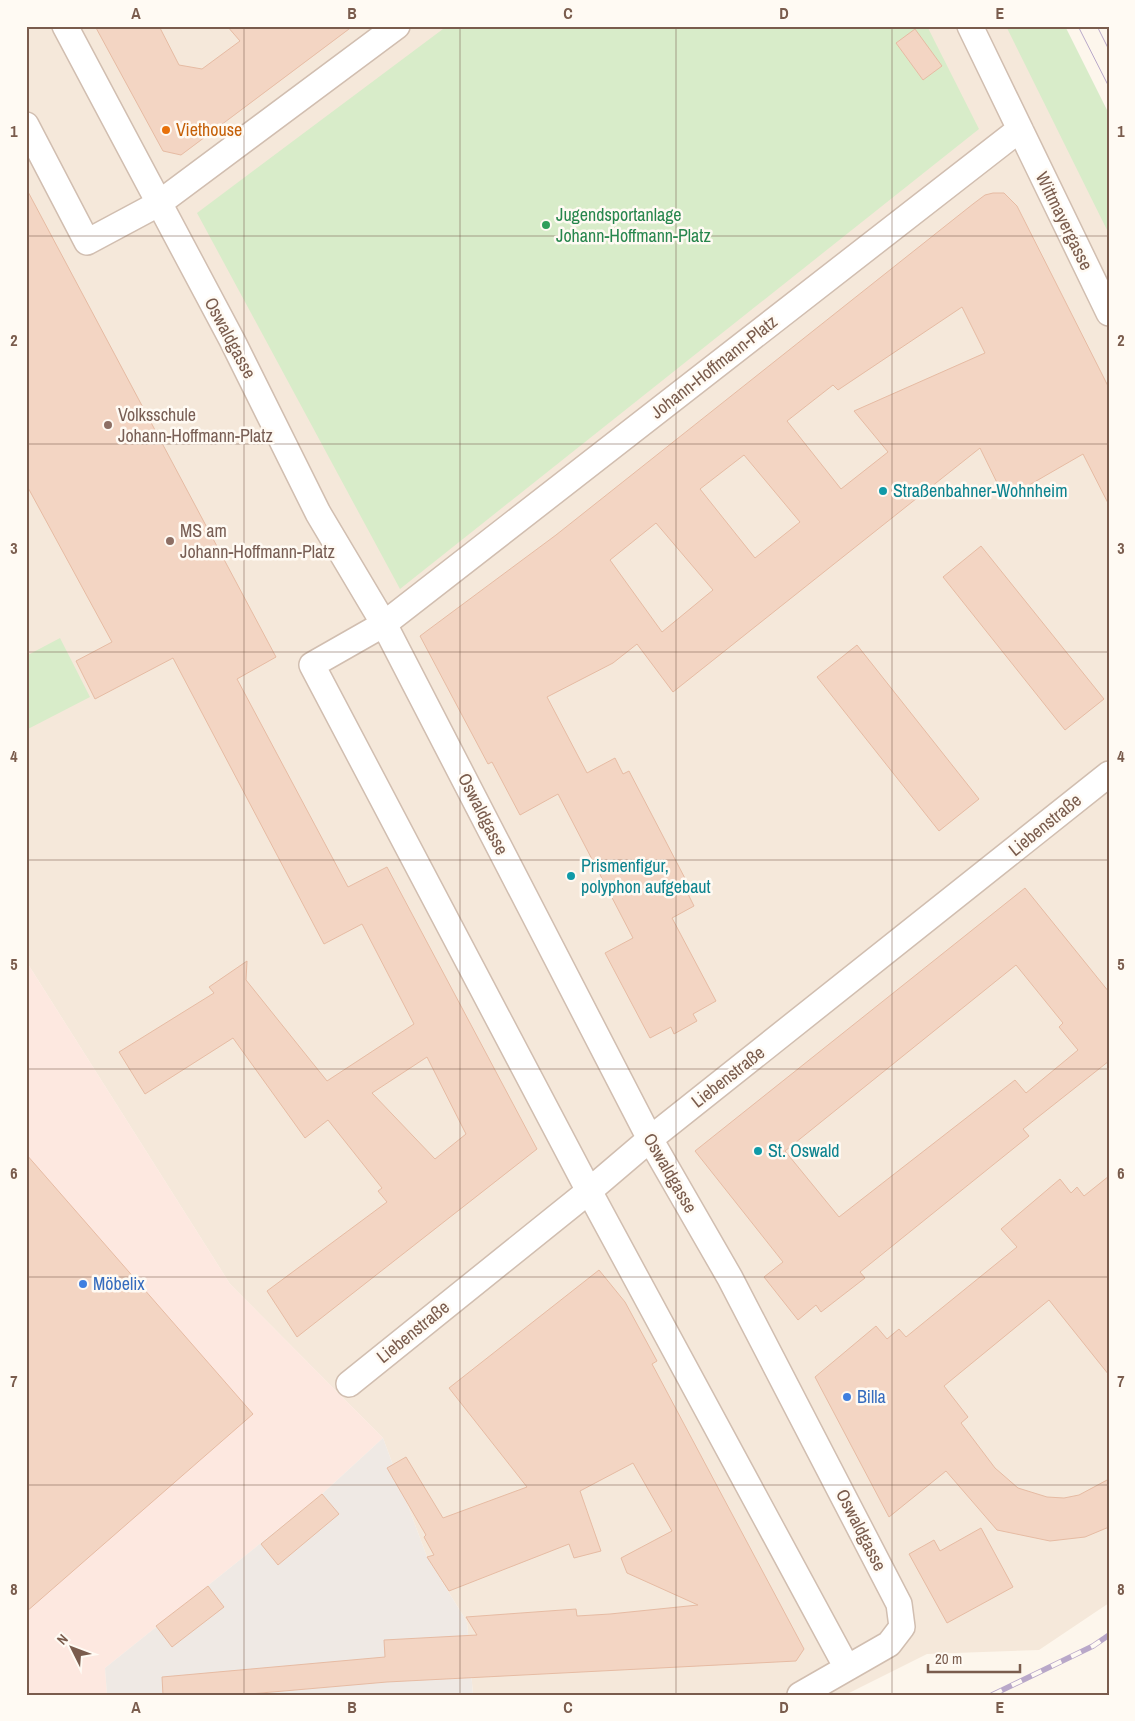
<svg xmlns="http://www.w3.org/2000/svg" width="1135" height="1721" font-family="'Archivo Narrow',sans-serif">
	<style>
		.residential { fill: #f5e8da }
		.commercial { fill: #fde8e0 }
		.industrial { fill: #efe9e4 }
		.green { fill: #d8ecc9 }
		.building { fill: #f3d5c3; stroke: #e6bba3; fill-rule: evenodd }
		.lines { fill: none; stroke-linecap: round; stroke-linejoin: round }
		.street-casing { stroke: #d1beb0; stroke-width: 28 }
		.street { stroke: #fff; stroke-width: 25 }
		.tram { stroke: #b9a8c9; stroke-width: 1 }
		.rail-casing { stroke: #b9a8c9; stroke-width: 5.5 }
		.rail { stroke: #fffaf3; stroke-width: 4; stroke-dasharray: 11; stroke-linecap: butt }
		.grid { fill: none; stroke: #7a5c4d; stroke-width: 1; stroke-opacity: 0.55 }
		.food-dot { fill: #e8710a; stroke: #fffaf3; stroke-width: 2 }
		.leisure-dot { fill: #2e9e5b; stroke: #fffaf3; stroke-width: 2 }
		.education-dot { fill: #8d6e63; stroke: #fffaf3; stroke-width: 2 }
		.culture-dot { fill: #0f9aa8; stroke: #fffaf3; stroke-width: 2 }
		.shop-dot { fill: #3f7fe0; stroke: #fffaf3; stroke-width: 2 }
		.labels { text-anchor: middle; stroke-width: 5; stroke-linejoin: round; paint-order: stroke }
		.food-label { font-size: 18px; fill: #c56008; stroke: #fffaf3; text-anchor: start }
		.leisure-label { font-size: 18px; fill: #27864d; stroke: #fffaf3; text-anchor: start }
		.street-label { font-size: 18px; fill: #7a5c4d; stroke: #fffaf3 }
		.education-label { font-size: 18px; fill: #785e54; stroke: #fffaf3; text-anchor: start }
		.culture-label { font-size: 18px; fill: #0d838f; stroke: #fffaf3; text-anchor: start }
		.shop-label { font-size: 18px; fill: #366cbe; stroke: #fffaf3; text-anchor: start }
		.neatline { fill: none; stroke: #7a5c4d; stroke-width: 2 }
		.grid-label { font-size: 16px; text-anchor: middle; font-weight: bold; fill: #7a5c4d }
	</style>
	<rect width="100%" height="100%" fill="#fdf6ec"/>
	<path class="residential" d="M26 26H1017L1109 215V1603L1039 1650 927 1654 845 1695H473L467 1622 427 1557 383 1438 230 1284 26 961Z"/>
	<path class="commercial" d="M26 961 230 1284 383 1438 322 1494 105 1668 107 1695H26Z"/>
	<path class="industrial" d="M383 1438 427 1557 467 1622 473 1695H107L105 1668 322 1494Z"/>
	<path class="green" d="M447 26H927L979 129 400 589 197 213Z
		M1006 26H1065L1109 114V234Z
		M60 638 90 697 26 730V656Z"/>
	<path class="building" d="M95 26H159L179 65 202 69 240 41 227 26H353L181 155 163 151Z
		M915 29 942 66 923 80 896 43Z
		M26 188 276 657 237 679 348 887 387 867 537 1149 297 1337 267 1291 387 1202 378 1191 382 1188 328 1120 305 1138 233 1038 145 1094 119 1052 214 993 209 987 247 961 246 980 327 1081 414 1024 362 924 324 944 173 658 95 699 76 661 112 642 26 484ZM427 1057 466 1134 435 1159 372 1093Z
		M993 193H1004L1017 206 1109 388V505L1083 454 1005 499 980 448 673 692 637 644 613 663 547 697 587 773 615 758 623 774 629 771 689 886 685 888 694 906 672 918 716 1001 693 1014 697 1021 674 1034 671 1027 650 1038 605 953 633 938 558 794 520 815 492 762 488 764 420 636 556 535 973 204 985 195ZM962 307 985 353 854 411 888 452 841 489 787 421 833 385 838 390ZM744 455 800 522 755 558 700 489ZM656 523 713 590 662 632 610 560Z
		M981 546 1104 699 1065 730 943 577Z
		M857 645 979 799 939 831 817 677Z
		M1025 888 1109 992V1061L1023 1129 1029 1136 860 1272 865 1278 821 1312 816 1305 798 1320 764 1277 783 1262 695 1151ZM1016 965 1063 1023 1059 1027 1078 1050 1026 1093 1015 1080 839 1217 785 1151Z
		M26 1154 253 1414 26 1612Z
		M1109 1176V1375L1049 1300 944 1386 968 1417 961 1423 995 1468 1018 1488 1047 1497 1064 1498 1079 1495 1109 1479V1527L1085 1537 1050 1541 997 1530 946 1471 889 1517 815 1377 876 1326 887 1339 899 1329 906 1337 1017 1247 1001 1229 1060 1179 1071 1193 1077 1187 1084 1196Z
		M599 1270 625 1302 657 1361 652 1364 804 1649 796 1661 387 1682 238 1695H163L162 1677 385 1657 384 1640 477 1635 466 1617 576 1609 577 1616 610 1614 698 1605 627 1573 621 1558 672 1531 633 1463 580 1491 601 1551 574 1558 569 1544 449 1591 427 1557 434 1555 424 1537 426 1535 387 1468 406 1457 443 1518 527 1487 449 1388Z
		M322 1494 339 1514 278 1565 261 1544Z
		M981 1528 1013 1587 947 1623 909 1554 934 1540 940 1551Z
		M208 1586 224 1607 172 1647 156 1626Z"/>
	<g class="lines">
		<defs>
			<path id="street" d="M65 26 232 340 318 513 384 624 650 1139 730 1278 899 1604 902 1627 889 1644 800 1695
				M970 26 1109 313
				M26 125 87 242 158 204 397 26
				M349 1384 589 1191 650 1139 1109 774
				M847 1668 589 1191 312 665 384 624 1020 129"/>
		</defs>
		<use href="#street" class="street-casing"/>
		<use href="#street" class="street"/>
		<path class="tram" d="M1078 26 1109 87
			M1097 26 1109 50"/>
		<defs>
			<path id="rail" d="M992 1695 1093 1646 1109 1635"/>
		</defs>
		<use href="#rail" class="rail-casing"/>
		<use href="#rail" class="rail"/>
	</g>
	<path class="grid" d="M244 26V1695M460 26V1695M676 26V1695M892 26V1695M26 236H1109M26 444H1109M26 652H1109M26 860H1109M26 1069H1109M26 1277H1109M26 1485H1109"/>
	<circle class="food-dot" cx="166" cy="130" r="5"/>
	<circle class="leisure-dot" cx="546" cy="225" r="5"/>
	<g class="education-dot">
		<circle cx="108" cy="425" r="5"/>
		<circle cx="170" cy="541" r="5"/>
	</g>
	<g class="culture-dot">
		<circle cx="883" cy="491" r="5"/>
		<circle cx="571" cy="876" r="5"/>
		<circle cx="758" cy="1151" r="5"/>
	</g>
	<g class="shop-dot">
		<circle cx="83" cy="1284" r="5"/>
		<circle cx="847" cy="1397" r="5"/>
	</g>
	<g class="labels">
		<g class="food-label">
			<text x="176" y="136">Viethouse</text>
		</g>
		<g class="leisure-label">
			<text x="556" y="221">Jugendsportanlage<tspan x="556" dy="21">Johann-Hoffmann-Platz</tspan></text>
		</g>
		<g class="street-label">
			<text transform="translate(1064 221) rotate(64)" y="6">Wittmayergasse</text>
			<text transform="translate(230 338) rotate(62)" y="6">Oswaldgasse</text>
			<text transform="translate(714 367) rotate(-38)" y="6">Johann-Hoffmann-Platz</text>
			<text transform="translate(483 814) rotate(63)" y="6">Oswaldgasse</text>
			<text transform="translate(1045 825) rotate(-39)" y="6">Liebenstraße</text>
			<text transform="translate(728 1077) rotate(-38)" y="6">Liebenstraße</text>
			<text transform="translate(670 1173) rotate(60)" y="6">Oswaldgasse</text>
			<text transform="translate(413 1332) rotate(-39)" y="6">Liebenstraße</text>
			<text transform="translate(861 1530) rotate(63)" y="6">Oswaldgasse</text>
		</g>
		<g class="education-label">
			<text x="118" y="421">Volksschule<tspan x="118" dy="21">Johann-Hoffmann-Platz</tspan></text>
			<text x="180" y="537">MS am<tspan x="180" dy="21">Johann-Hoffmann-Platz</tspan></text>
		</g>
		<g class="culture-label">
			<text x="893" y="497">Straßenbahner-Wohnheim</text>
			<text x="581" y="872">Prismenfigur,<tspan x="581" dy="21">polyphon aufgebaut</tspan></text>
			<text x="768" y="1157">St. Oswald</text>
		</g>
		<g class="shop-label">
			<text x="93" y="1290">Möbelix</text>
			<text x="857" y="1403">Billa</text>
		</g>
	</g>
	<rect width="1135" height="1721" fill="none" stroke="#fffaf3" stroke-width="55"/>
	<g transform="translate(72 1648) rotate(312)" stroke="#fffaf3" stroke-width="4" paint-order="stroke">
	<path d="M0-4L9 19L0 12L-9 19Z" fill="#7a5c4d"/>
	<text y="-8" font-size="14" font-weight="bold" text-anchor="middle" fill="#7a5c4d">N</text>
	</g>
	<path d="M928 1664v8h92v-8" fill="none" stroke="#7a5c4d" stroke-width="2.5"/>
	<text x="935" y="1664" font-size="15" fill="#7a5c4d" stroke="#fffaf3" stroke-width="4" paint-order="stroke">20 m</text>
	<rect x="28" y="28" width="1080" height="1666" class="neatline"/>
	<g class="grid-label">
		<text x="136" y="19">A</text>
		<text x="352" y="19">B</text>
		<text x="568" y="19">C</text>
		<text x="784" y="19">D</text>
		<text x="1000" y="19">E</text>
		<text x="14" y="137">1</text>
		<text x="1121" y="137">1</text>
		<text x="14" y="346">2</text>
		<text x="1121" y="346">2</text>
		<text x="14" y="554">3</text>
		<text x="1121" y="554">3</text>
		<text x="14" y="762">4</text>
		<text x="1121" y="762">4</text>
		<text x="14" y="970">5</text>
		<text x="1121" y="970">5</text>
		<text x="14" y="1179">6</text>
		<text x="1121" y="1179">6</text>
		<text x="14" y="1387">7</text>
		<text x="1121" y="1387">7</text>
		<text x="14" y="1595">8</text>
		<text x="1121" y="1595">8</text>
		<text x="136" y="1713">A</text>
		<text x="352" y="1713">B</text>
		<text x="568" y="1713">C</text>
		<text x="784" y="1713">D</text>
		<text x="1000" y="1713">E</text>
	</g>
</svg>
